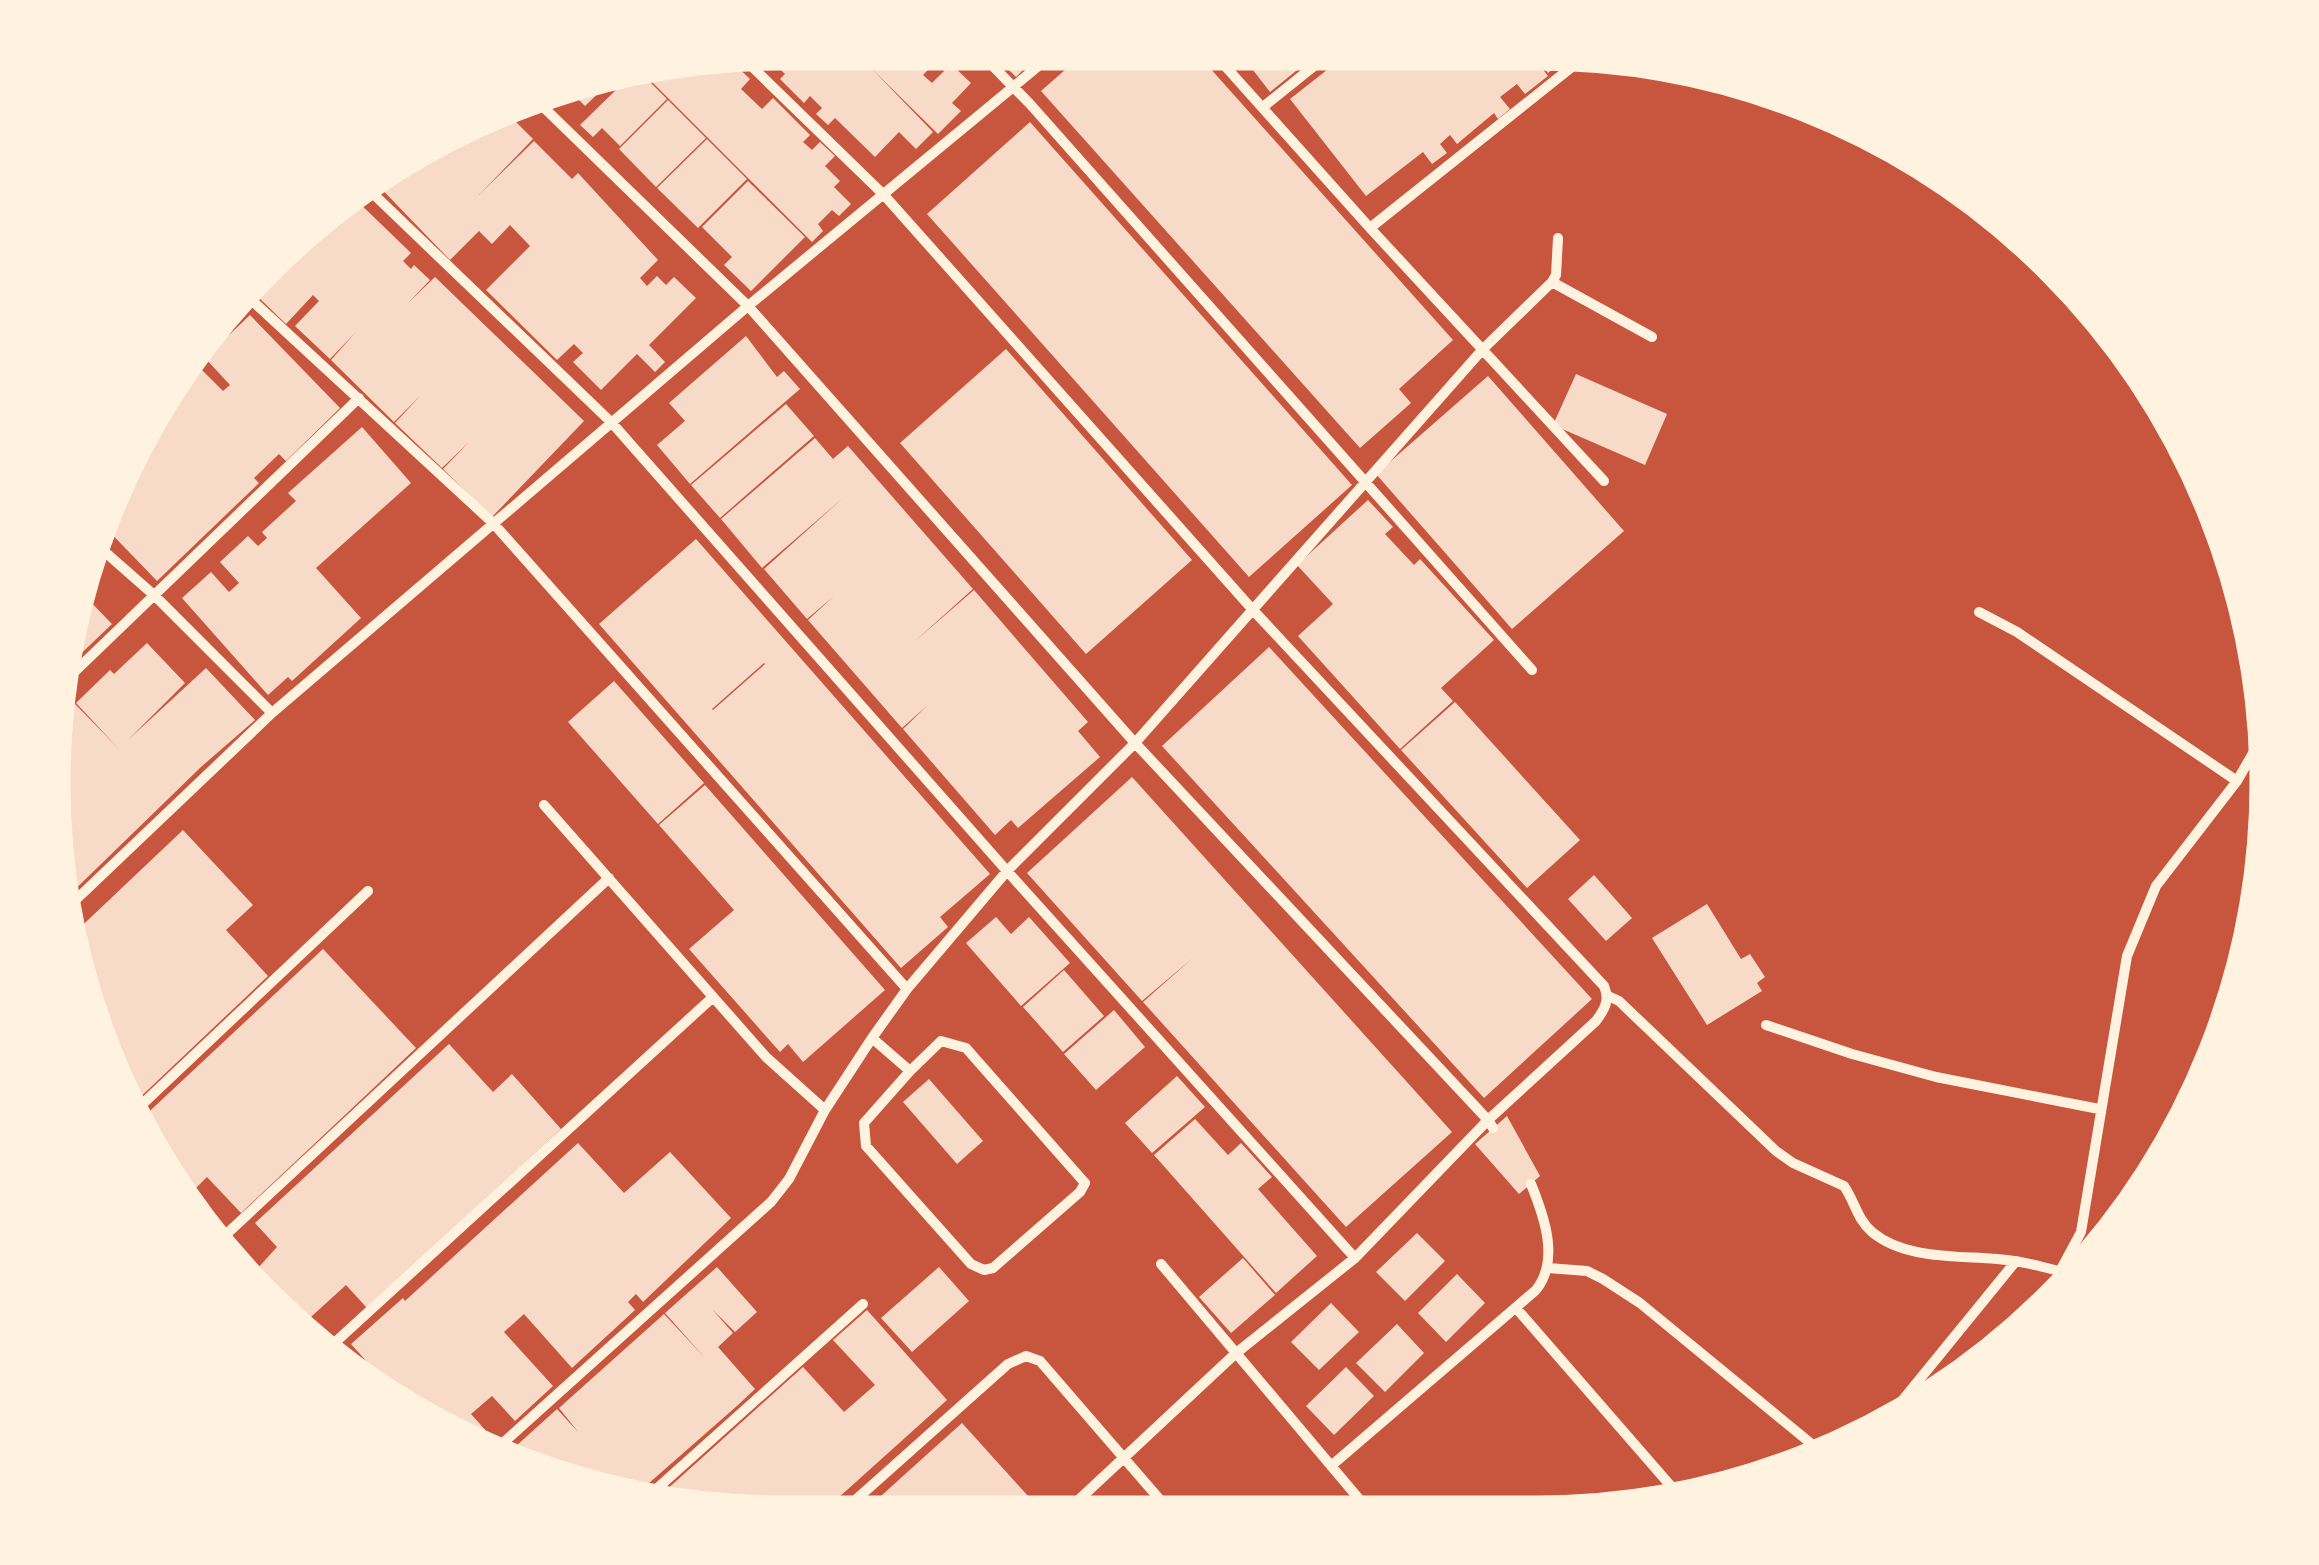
<svg xmlns="http://www.w3.org/2000/svg" width="2319" height="1565" viewBox="0 0 2319 1565" font-family="'PT Sans Narrow',sans-serif">
	<style>
		.building { fill: #f7dbc8; fill-rule: evenodd }
		.lines { fill: none; stroke-linecap: round; stroke-linejoin: round }
		.minor { stroke: #fff3e0; stroke-width: 10 }
		.rim { fill: none; stroke: #fff3e0; stroke-width: 5 }
	</style>
	<rect width="100%" height="100%" fill="#c8553d"/>
	<path class="building" d="M782,50L940,52L942,55L923,75L932,83L951,64L971,83L952,103L961,111L938,134L871,68L933,132L916,149L899,132L875,157L835,118L828,125L816,114L822,108L810,96L804,103L780,79L785,74L775,64L770,69L755,54Z
		M992,53L1014,54H1039L1016,77Z
		M1082,55L1200,57L1453,340L1399,389L1411,403L1360,448L1041,91Z
		M1243,57L1312,58L1270,92Z
		M729,59L750,79L741,89L762,109L773,98L810,135L803,142L812,150L820,142L835,156L825,166L840,181L834,187L851,204L839,216L832,210L818,224L823,231L812,242L643,73Z
		M1341,59L1537,62L1548,76L1525,94L1517,84L1500,97L1510,109L1498,119L1494,113L1457,144L1450,135L1440,144L1447,153L1432,164L1423,152L1366,196L1290,99Z
		M1539,62H1562L1548,73Z
		M641,73L667,99L620,146L602,128L593,137L580,125L617,89L610,82L585,106L569,90L558,100L547,89Z
		M668,100L706,138L656,187L619,149Z
		M504,110L533,139L479,195L534,141L572,179L578,173L658,260L640,278L647,286L657,276L666,285L674,277L696,298L649,345L665,362L655,372L637,354L601,390L573,362L583,353L574,344L557,360L486,290L530,246L510,225L492,244L479,231L450,260L371,178L450,137L438,153L457,133Z
		M1030,122L1352,485L1249,577L927,214Z
		M707,139L747,179L698,228L657,188Z
		M748,181L805,237L751,291L724,265L732,257L702,227Z
		M352,196L411,253L403,261L411,269L414,265L430,280L407,304L435,277L584,421L492,517L443,469L469,442L442,468L395,423L421,395L394,422L331,360L356,332L330,359L295,326L319,301L313,295L286,324L251,290Z
		M250,315L340,408L286,461L279,454L254,478L259,483L157,581L101,523L106,503L173,386L196,364L223,391L230,385L205,358Z
		M746,336L777,377L784,371L800,389L690,484L657,445L685,421L669,403Z
		M1006,349L1192,560L1086,654L900,443Z
		M1576,374L1667,414L1645,465L1553,425Z
		M1488,376L1624,531L1512,629L1376,474Z
		M786,404L814,436L720,518L691,485Z
		M362,427L411,483L316,568L361,618L292,681L288,677L268,695L182,598L211,572L229,592L239,583L220,562L248,536L258,546L267,538L262,532L296,501L288,493Z
		M815,438L833,459L848,446L973,589L914,642L974,590L1088,722L1078,731L1100,757L1018,828L1011,820L995,835L903,729L928,705L902,728L808,620L834,596L807,619L764,569L843,498L762,568L721,519Z
		M1368,500L1393,527L1385,534L1414,565L1420,559L1494,640L1441,688L1453,701L1400,749L1298,636L1333,604L1297,565Z
		M696,539L990,874L940,917L948,927L901,968L599,624ZM764,663L765,664L713,710L712,709Z
		M84,595L112,624L67,667L74,639Z
		M147,643L185,683L129,739L206,668L255,720L201,767L63,901L57,809L67,799L56,807L52,734L54,724L75,704L119,749L76,703L110,670L114,674Z
		M1269,647L1592,999L1484,1098L1162,746Z
		M614,681L704,783L658,824L568,722Z
		M1455,702L1580,840L1527,888L1401,750Z
		M1132,777L1452,1132L1346,1227L1143,1002L1194,957L1142,1001L1027,873Z
		M705,785L885,990L803,1062L788,1044L780,1052L689,949L734,910L659,825Z
		M183,830L253,905L226,930L268,976L133,1104L101,1023L115,1035L99,1018L69,938Z
		M1594,875L1632,918L1606,941L1568,899Z
		M1707,904L1741,959L1750,954L1765,977L1757,983L1762,991L1707,1025L1652,938Z
		M996,917L1011,934L1029,917L1070,963L1021,1006L966,943Z
		M323,949L416,1048L241,1213L207,1177L186,1198L148,1148L138,1122Z
		M1064,970L1104,1016L1063,1052L1023,1007Z
		M1114,1010L1145,1047L1096,1090L1064,1054Z
		M449,1044L493,1092L512,1074L561,1129L367,1308L346,1285L301,1326L265,1301L248,1279L277,1247L255,1223Z
		M1177,1076L1205,1107L1152,1153L1125,1123Z
		M929,1079L983,1141L957,1164L903,1102Z
		M1507,1116L1540,1176L1519,1194L1475,1144Z
		M1195,1119L1228,1155L1241,1143L1272,1177L1258,1189L1317,1256L1276,1293L1154,1155Z
		M578,1143L624,1193L670,1152L731,1218L643,1302L636,1294L628,1302L635,1310L572,1368L524,1314L504,1332L553,1386L515,1421L492,1396L471,1414L496,1442L489,1450L458,1439L362,1370L369,1364L351,1344L403,1298L405,1301Z
		M1417,1233L1445,1261L1405,1301L1376,1272Z
		M1243,1258L1275,1295L1231,1333L1199,1297Z
		M717,1267L757,1312L735,1332L712,1309L733,1333L718,1347L755,1389L738,1405L632,1498L506,1455L557,1409L579,1433L559,1408L664,1314L705,1358L665,1313Z
		M939,1267L969,1301L912,1352L881,1318Z
		M1457,1274L1485,1303L1446,1342L1418,1313Z
		M1331,1303L1359,1332L1319,1370L1291,1342Z
		M867,1310L947,1400L847,1490L831,1504L654,1501L803,1367L844,1412L875,1385L833,1340Z
		M1397,1324L1424,1353L1385,1392L1356,1363Z
		M1346,1367L1374,1396L1334,1435L1306,1406Z
		M962,1423L1038,1507L871,1505L933,1449Z"/>
	<g class="lines">
		<path class="minor" d="M980,53L1030,104L1532,670
			M742,57L884,195L1252,609L1604,986C1610,1000 1605,1009 1596,1021L1488,1120L1493,1128
			M1217,57L1370,228L1604,481
			M532,96L748,306L1135,743L1488,1120L1355,1258L1235,1354L1070,1508
			M1263,107L1324,58
			M364,185L612,423L1007,871L1355,1258
			M1370,228L1578,62
			M1552,282L1652,337
			M246,295L493,523L907,989
			M96,544L155,596L272,713
			M1979,612L2017,632L2237,781
			M64,682L359,398
			M544,805L766,1057L825,1110
			M63,912L272,713L748,306L1053,54
			M1608,996L1619,1001L1776,1151L1793,1163L1844,1186C1855,1202 1857,1219 1872,1232C1909,1263 1970,1254 2014,1261C2030,1263 2045,1268 2060,1271
			M1766,1025L1852,1054L1936,1077L2099,1109
			M872,1038L910,1071L941,1041L966,1048L1085,1183L1080,1192L993,1268L984,1270L971,1264L866,1146L864,1123L910,1071
			M134,1112L368,891
			M219,1241L609,878
			M1161,1264L1370,1512
			M1548,1268L1587,1271L1603,1279L1640,1303L1825,1455
			M2060,1271L2081,1232L2127,956L2156,886L2237,781L2264,734
			M2060,1271L2065,1288
			M1516,1308L1683,1500
			M330,1347L712,998
			M1884,1423L2016,1261
			M494,1451L771,1202L789,1179L825,1110L872,1038L907,989L1007,871L1135,743L1483,349L1552,282L1556,275L1558,238
			M1331,1466L1536,1290C1560,1260 1544,1216 1531,1184
			M643,1501L863,1304
			M851,1504L1008,1364L1026,1356L1040,1361L1168,1509"/>
	</g>
	<path d="M0 0H2319V1565H0ZM783 68H1537A715 715 0 0 1 2252 783V783A715 715 0 0 1 1537 1498H783A715 715 0 0 1 68 783V783A715 715 0 0 1 783 68Z" fill="#fff3e0" fill-rule="evenodd"/>
	<path class="rim" d="M783 68H1537A715 715 0 0 1 2252 783V783A715 715 0 0 1 1537 1498H783A715 715 0 0 1 68 783V783A715 715 0 0 1 783 68Z"/>
</svg>
